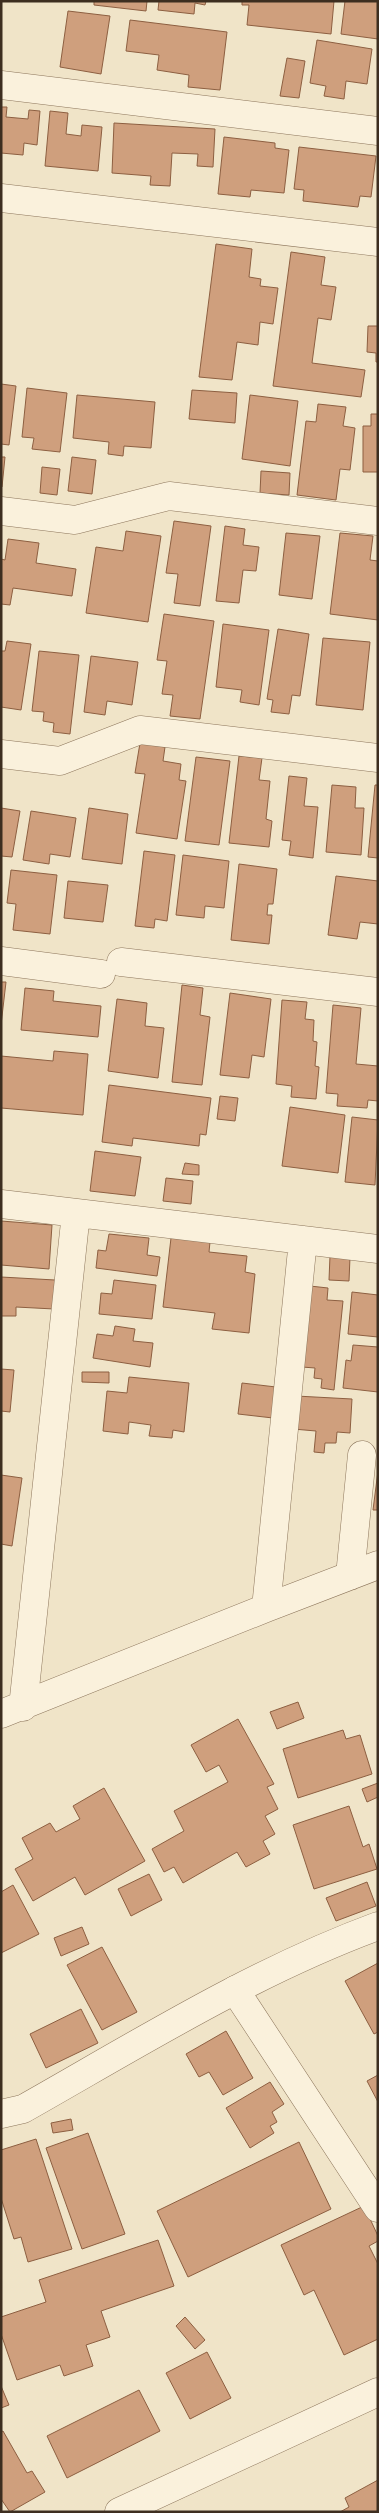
<svg xmlns="http://www.w3.org/2000/svg" width="379" height="2513" viewBox="0 0 379 2513" font-family="Lora,serif">
	<style>
		.building { fill: #cf9f7d; stroke: #8d5f41 }
		.lines { fill: none; stroke-linecap: round; stroke-linejoin: round }
		.minor-casing { stroke: #8d765c; stroke-width: 29 }
		.tertiary-casing { stroke: #8d765c; stroke-width: 29 }
		.minor { stroke: #faf1dc; stroke-width: 28 }
		.tertiary { stroke: #faf1dc; stroke-width: 28 }
	</style>
	<rect width="100%" height="100%" fill="#f0e4c8"/>
	<path class="building" d="M94,1H147L146,11L94,5Z
		M159,1H206L205,5L195,3L194,14L158,10Z
		M242,1H334L331,34L247,25L249,5H242Z
		M345,1H378V39L341,34Z
		M68,11L110,16L101,74L60,67Z
		M130,20L227,32L220,90L188,87L189,75L157,70L159,55L126,51Z
		M317,40L372,49L367,84L346,81L344,99L324,96L326,86L310,83Z
		M287,58L305,61L299,98L280,96Z
		M1,107H7L6,117L28,119L29,110L40,111L37,145L24,143L23,155L1,153Z
		M50,111L68,113L66,134L81,136L82,125L102,127L98,171L45,166Z
		M114,123L215,129L213,167L197,166L198,154L172,153L170,186L150,185L151,176L112,173Z
		M224,137L275,143V148L289,150L284,193L251,190L250,197L218,194Z
		M299,147L376,156L371,197L360,196L358,207L303,201L304,190L294,189Z
		M216,244L252,249L249,277L261,279L260,286L278,288L273,324L260,322L258,345L237,342L232,380L199,377Z
		M291,252L325,257L321,285L336,287L331,320L318,318L312,363L365,370L361,397L273,386Z
		M368,326H378V362H376V353L367,352Z
		M1,384L16,386L9,445L1,444Z
		M27,388L67,393L60,452L32,449L34,438L22,437Z
		M192,390L237,393L235,423L189,419Z
		M77,395L155,402L151,448L124,446L123,456L108,454L109,442L73,438Z
		M250,395L298,401L290,466L242,459Z
		M318,404L346,407L343,426L355,428L350,470L340,469L336,500L297,495L306,421L316,422Z
		M371,414H378V472H363V426H371Z
		M1,457H5L2,487H1Z
		M72,457L96,460L92,494L68,491Z
		M42,467L60,469L57,495L40,493Z
		M261,471L290,473L289,495L260,493Z
		M174,521L211,526L200,606L174,603L178,574L166,573Z
		M225,526L245,529L243,545L259,547L256,571L243,570L239,603L216,601Z
		M126,531L161,536L148,622L86,613L96,547L123,551Z
		M286,533L320,536L312,599L279,595Z
		M340,533L373,536L370,560L378,561V620L330,614Z
		M8,539L39,543L36,563L76,569L72,596L13,588L10,605L1,604V559L5,560Z
		M164,614L214,621L200,719L170,716L173,695L162,694L167,661L157,660Z
		M223,624L269,630L259,705L240,702L242,690L216,687Z
		M278,629L309,634L300,696L292,695L289,714L271,712L273,700L267,699Z
		M323,638L370,642L363,710L316,705Z
		M7,641L31,644L21,710L1,707V651H5Z
		M39,651L79,655L70,734L53,732L54,723L43,721L44,712L32,711Z
		M91,656L138,662L132,705L107,701L105,715L84,712Z
		M140,743L165,747L163,761L181,764L179,780L186,781L177,839L136,833L145,774L135,773Z
		M239,756L262,758L259,780L270,781L266,819L272,821L269,847L229,843Z
		M196,757L230,761L219,845L185,841Z
		M289,776L307,778L304,806L318,807L313,858L289,855L291,841L282,840Z
		M332,785L356,787L355,808H364L361,855L326,852Z
		M375,785H378V858L368,857Z
		M1,808L20,811L12,857L1,856Z
		M89,808L128,814L122,864L82,859Z
		M31,811L76,818L70,857L50,854L49,864L23,860Z
		M144,851L175,855L167,921L155,919L154,928L135,926Z
		M183,855L229,861L224,908L205,906L204,918L176,915Z
		M239,864L277,869L273,904H268L267,915H272L269,944L231,940Z
		M11,870L57,875L50,934L13,930L16,904L7,903Z
		M336,876L378,881V924L360,922L357,939L328,935Z
		M68,881L108,885L103,922L64,918Z
		M1,982H6L1,1025Z
		M182,985L203,988L200,1015L210,1017L202,1085L172,1082Z
		M25,988L54,991L53,1001L101,1006L98,1037L21,1030Z
		M230,993L271,999L264,1057L252,1055L249,1078L220,1075Z
		M117,999L147,1003L145,1026L164,1028L158,1078L108,1071Z
		M282,1000L307,1002L305,1019L314,1020L313,1041L317,1042L315,1066L319,1067L316,1099L291,1097L292,1086L276,1084Z
		M333,1005L361,1008L356,1064L378,1066V1101L368,1100L367,1108L337,1106L338,1094L326,1093Z
		M54,1051L88,1054L83,1115L1,1108V1056L53,1061Z
		M109,1085L211,1098L206,1135L200,1134L199,1146L133,1138L132,1146L102,1142Z
		M220,1096L238,1098L235,1121L217,1119Z
		M290,1107L345,1115L338,1173L282,1166Z
		M352,1117L378,1120L375,1185L345,1182Z
		M95,1151L141,1157L135,1196L90,1191Z
		M185,1163L199,1165V1175L182,1174Z
		M166,1178L193,1181L191,1204L163,1201Z
		M1,1221L52,1225L49,1269L1,1265Z
		M109,1234L149,1238L147,1255L160,1257L157,1276L96,1268L98,1250L106,1251Z
		M171,1238L210,1242L209,1252L247,1256L245,1272L255,1274L249,1333L212,1329L215,1313L163,1307Z
		M330,1256L350,1257L349,1281L329,1280Z
		M1,1277L55,1280L54,1309L16,1307V1316H1Z
		M114,1280L156,1285L152,1319L99,1314L101,1293L112,1294Z
		M310,1286L328,1288L327,1300L343,1301L334,1390L321,1388L322,1379L314,1378L315,1368L302,1367Z
		M352,1292L378,1295V1337L348,1334Z
		M115,1326L135,1329L133,1341L153,1343L150,1367L93,1358L97,1334L113,1336Z
		M353,1345L378,1347V1392L343,1388L346,1360L351,1361Z
		M1,1369L14,1370L10,1412L1,1411Z
		M82,1372H109V1383L82,1382Z
		M129,1377L189,1383L184,1432L173,1430L172,1438L149,1436L151,1425L129,1422L128,1434L103,1431L107,1391L127,1393Z
		M242,1383L276,1387L273,1418L238,1414Z
		M296,1396L352,1399L350,1433L337,1432L336,1443H325L324,1453L314,1452L316,1431L293,1429Z
		M378,1471V1510H373Z
		M1,1475L22,1478L12,1546L1,1544Z
		M298,1702L304,1718L277,1729L270,1712Z
		M238,1719L274,1784L267,1787L278,1809L265,1816L275,1834L263,1841L270,1854L246,1867L237,1852L183,1883L174,1867L164,1872L152,1849L184,1831L174,1811L228,1782L219,1765L206,1772L191,1745Z
		M343,1730L346,1739L360,1735L372,1774L298,1798L283,1749Z
		M378,1783V1797L367,1802L362,1789Z
		M104,1788L145,1861L85,1895L75,1877L33,1901L15,1869L33,1859L22,1838L50,1823L56,1832L80,1819L73,1806Z
		M349,1806L363,1847L369,1844L377,1869L314,1889L293,1825Z
		M149,1874L162,1900L131,1916L118,1889Z
		M367,1882L376,1906L336,1921L326,1898Z
		M13,1885L39,1934L1,1953V1892Z
		M82,1927L89,1944L61,1956L54,1938Z
		M102,1947L137,2012L102,2030L67,1965Z
		M378,1963V2032L374,2034L345,1981Z
		M81,2009L98,2043L46,2068L30,2034Z
		M226,2031L253,2078L223,2095L209,2072L199,2077L186,2054Z
		M378,2075V2102L367,2081Z
		M270,2082L284,2104L272,2112L277,2122L270,2126L274,2133L250,2148L226,2108Z
		M71,2119L73,2130L53,2133L51,2123Z
		M88,2133L125,2234L82,2249L46,2148Z
		M36,2139L72,2249L28,2262L21,2237L14,2239L1,2198V2150Z
		M299,2142L331,2209L188,2277L157,2211Z
		M364,2206L378,2236V2241L369,2246L378,2264V2339L344,2355L314,2290L304,2295L281,2245Z
		M158,2240L174,2286L101,2311L110,2337L86,2345L93,2366L64,2376L60,2365L17,2380L1,2334V2317L46,2302L39,2280Z
		M185,2317L205,2340L195,2349L176,2326Z
		M207,2352L231,2398L190,2419L166,2373Z
		M1,2386L9,2405L1,2408Z
		M139,2390L160,2431L67,2478L47,2436Z
		M3,2431L27,2473L32,2471L45,2492L10,2512L1,2499V2432Z
		M378,2480V2512H340L349,2507L345,2498Z"/>
	<g class="lines">
		<defs>
			<path id="minor" d="M1,85L378,131
				M1,198L378,242
				M1,511L75,520L169,496L378,521
				M1,754L60,761L140,730L378,758
				M1,961L101,974
				M121,962L378,992
				M1,1204L378,1249
				M350,1576L362,1455
				M266,1608L303,1240
				M23,1707L76,1213
				M1,1714L266,1608L378,1565
				M235,1990L378,2208"/>
			<path id="tertiary" d="M1,2114L23,2109C138,2044 253,1972 378,1926
				M119,2512L378,2392"/>
		</defs>
		<use href="#minor" class="minor-casing"/>
		<use href="#tertiary" class="tertiary-casing"/>
		<use href="#minor" class="minor"/>
		<use href="#tertiary" class="tertiary"/>
	</g>
	<rect width="379" height="2513" fill="none" stroke="#3d2e20" stroke-width="5"/>
</svg>
